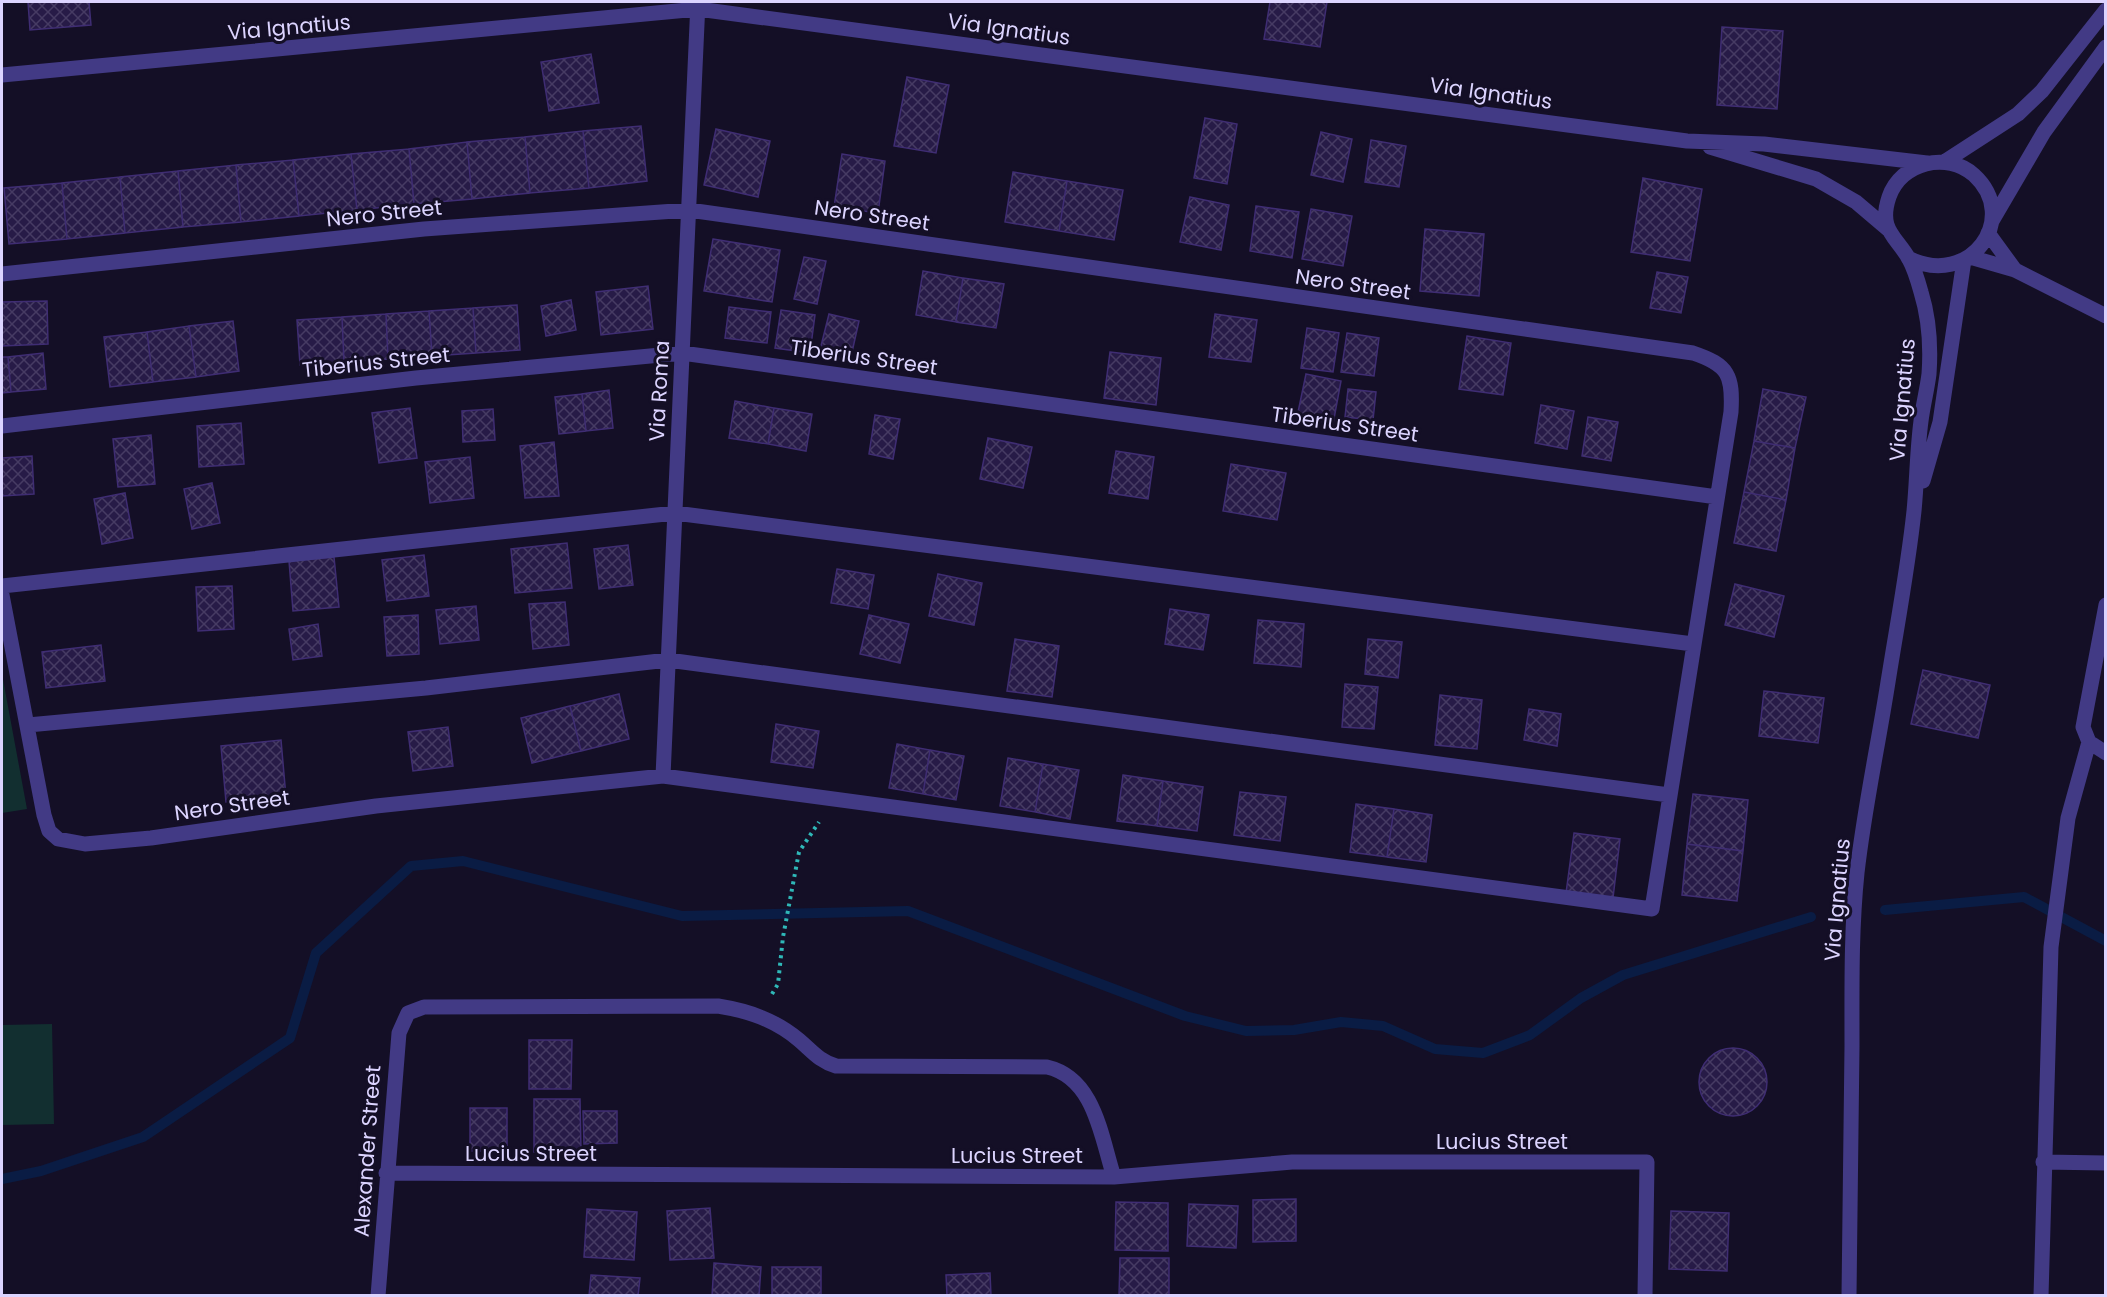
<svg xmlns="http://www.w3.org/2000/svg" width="2107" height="1297" viewBox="0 0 2107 1297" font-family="Poppins,sans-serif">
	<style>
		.pitch { fill: #122f30 }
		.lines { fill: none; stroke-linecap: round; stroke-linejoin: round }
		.stream { stroke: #0a1c44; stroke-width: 10 }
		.building { fill: url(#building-cross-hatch); stroke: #3f2d73; stroke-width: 1.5 }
		.path { stroke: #2fb8b8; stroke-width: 4; stroke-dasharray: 3 4.5; stroke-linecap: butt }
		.minor { stroke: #423a85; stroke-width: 15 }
		.labels { text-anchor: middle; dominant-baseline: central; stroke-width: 6; stroke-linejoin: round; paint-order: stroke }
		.street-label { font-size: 21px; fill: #dcd4ff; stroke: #140f26 }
	</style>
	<defs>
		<pattern id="building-cross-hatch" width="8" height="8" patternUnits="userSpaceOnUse" patternTransform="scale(1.5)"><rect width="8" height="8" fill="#271b47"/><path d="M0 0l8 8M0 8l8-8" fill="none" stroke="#463b63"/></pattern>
	</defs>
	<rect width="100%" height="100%" fill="#140f26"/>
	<path class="pitch" d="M2,674L27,809L2,813Z
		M52,1024L54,1124L2,1125V1025Z"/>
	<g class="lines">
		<path class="stream" d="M1885,910L2024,897L2106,941
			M2,1179L41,1171L143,1137L290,1038L316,953L411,866L463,861L682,916L908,911L1185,1016L1246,1031L1294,1030L1341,1022L1383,1026L1435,1049L1483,1053L1530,1035L1581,998L1623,975L1811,917"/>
	</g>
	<path class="building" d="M28,2H89L91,25L30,30Z
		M1270,2H1327L1320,47L1264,39Z
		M1722,27L1783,31L1777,109L1717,105Z
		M591,54L599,103L549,111L541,62Z
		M907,77L949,85L936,153L894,146Z
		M1205,118L1237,124L1227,184L1194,178Z
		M641,126L647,181L589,188L583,131Z
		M716,129L770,141L758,197L704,185Z
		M583,131L589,188L530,193L525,137Z
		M1321,132L1352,139L1343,182L1311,175Z
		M525,137L530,193L472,199L467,142Z
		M1371,140L1406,146L1399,187L1365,182Z
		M467,142L472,199L414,204L409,149Z
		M409,149L414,204L357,210L351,154Z
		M351,154L357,210L299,216L293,160Z
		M842,154L885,161L878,213L834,207Z
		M293,160L299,216L241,222L236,165Z
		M236,165L241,222L183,227L178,171Z
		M178,171L183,227L125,233L120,177Z
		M1013,172L1067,181L1059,231L1005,222Z
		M120,177L125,233L67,239L62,183Z
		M1643,178L1702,189L1690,261L1631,252Z
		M1067,181L1123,190L1114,240L1059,231Z
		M62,183L67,239L9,244L4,188Z
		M1190,197L1229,205L1221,250L1180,242Z
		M1256,206L1299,212L1292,258L1250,251Z
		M1311,209L1352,216L1343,266L1302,259Z
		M1425,229L1484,234L1479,296L1420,291Z
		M713,239L780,250L772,302L704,291Z
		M804,257L826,261L817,304L794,299Z
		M923,271L963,278L956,322L916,315Z
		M1657,272L1688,277L1681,313L1650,308Z
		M963,278L1004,284L996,328L956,322Z
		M648,286L653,329L601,335L596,292Z
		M571,300L576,330L546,336L541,306Z
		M47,301L48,344L2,346V302Z
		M517,305L520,350L476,353L473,308Z
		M729,307L771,312L767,343L725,338Z
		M473,308L476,353L432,356L429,311Z
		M781,310L815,315L810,353L775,348Z
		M429,311L432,356L388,359L386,314Z
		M386,314L388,359L344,362L342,317Z
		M829,314L859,321L850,361L819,354Z
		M1215,314L1257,320L1251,362L1209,357Z
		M342,317L344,362L300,365L297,320Z
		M233,321L239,371L196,377L189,326Z
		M189,326L196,377L153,382L147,332Z
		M1307,328L1339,333L1333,372L1301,368Z
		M147,332L153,382L110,387L104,337Z
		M1347,333L1379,338L1374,376L1341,372Z
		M1467,336L1511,343L1503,395L1459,389Z
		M1110,352L1161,358L1156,405L1104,398Z
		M43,353L46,389L11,392L8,357Z
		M2,357H8L11,392L2,393Z
		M1306,374L1341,381L1333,424L1297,417Z
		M1348,389L1376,392L1373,420L1345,417Z
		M1763,389L1806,397L1795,448L1754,441Z
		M609,390L613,428L586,431L582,394Z
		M582,394L586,431L559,434L555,397Z
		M735,401L774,408L768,444L729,438Z
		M1541,405L1574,411L1567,449L1535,443Z
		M410,408L417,458L379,463L372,413Z
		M774,408L812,414L806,451L768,444Z
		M493,409L495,440L463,442L462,411Z
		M875,415L900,419L893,459L869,454Z
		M1588,417L1618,422L1611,461L1582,456Z
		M241,423L244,464L199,467L197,426Z
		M151,435L155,484L118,487L113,439Z
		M988,438L1032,447L1023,488L980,479Z
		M1754,441L1795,448L1786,500L1744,492Z
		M554,442L559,496L525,498L520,446Z
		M1116,451L1154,457L1148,499L1109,493Z
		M32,456L34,494L2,496V458Z
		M470,457L474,498L430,503L425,462Z
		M1231,464L1286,473L1277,520L1223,511Z
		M212,483L220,523L192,529L184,489Z
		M1744,492L1786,500L1776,551L1734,543Z
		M125,493L133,538L102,544L94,499Z
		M567,543L572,588L515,593L511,549Z
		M628,545L633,585L599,589L594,549Z
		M424,555L429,596L387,601L382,560Z
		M334,557L339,607L293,611L289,561Z
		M837,569L874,575L868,609L831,603Z
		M938,574L982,583L974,625L929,616Z
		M1735,584L1784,596L1774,637L1725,625Z
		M232,586L234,629L198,631L196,587Z
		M565,602L569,645L533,649L529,604Z
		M476,606L479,640L440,644L436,610Z
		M1170,609L1209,615L1203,650L1165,644Z
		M418,615L419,654L387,656L384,617Z
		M869,615L909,624L900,663L860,654Z
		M1258,620L1304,624L1301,667L1254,663Z
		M318,624L322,656L293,660L289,629Z
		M1015,639L1059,646L1052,697L1007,691Z
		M1368,639L1402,642L1398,678L1365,674Z
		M101,645L105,681L46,688L42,652Z
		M1923,670L1990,685L1978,738L1911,724Z
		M1345,684L1378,687L1374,729L1342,727Z
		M1764,691L1824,698L1818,743L1759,736Z
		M619,694L629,739L581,751L570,706Z
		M1440,695L1482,700L1477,749L1435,745Z
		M570,706L581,751L532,763L521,718Z
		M1529,709L1561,714L1557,746L1524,740Z
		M776,724L819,731L813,768L771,762Z
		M448,727L453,766L413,771L408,732Z
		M281,740L286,797L226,802L221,746Z
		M897,744L930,750L923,794L889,788Z
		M930,750L964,756L956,800L923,794Z
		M1008,758L1043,764L1035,812L1000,806Z
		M1043,764L1079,770L1070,819L1035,812Z
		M1123,775L1163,781L1157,826L1117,821Z
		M1163,781L1203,787L1197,831L1157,826Z
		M1240,792L1286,797L1280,841L1234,835Z
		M1693,794L1748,800L1743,851L1687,844Z
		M1356,804L1394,809L1387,857L1350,852Z
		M1394,809L1432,815L1426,862L1387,857Z
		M1574,833L1620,839L1613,898L1566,893Z
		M1687,844L1743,851L1737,901L1682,895Z
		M529,1040H572L571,1089H529Z
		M1699 1082a34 34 0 1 1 68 0a34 34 0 1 1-68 0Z
		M534,1099H580L581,1151L534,1152Z
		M470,1108H507V1151H470Z
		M583,1111H617V1143L584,1144Z
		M1296,1199V1241L1253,1242V1200Z
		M1116,1202L1168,1203V1251L1115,1250Z
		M1189,1204L1238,1206L1236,1248L1187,1246Z
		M710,1208L714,1258L670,1260L667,1211Z
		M587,1209L637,1212L634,1260L584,1257Z
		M1671,1211L1729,1213L1727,1271L1669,1269Z
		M1120,1258H1169V1296H1119Z
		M714,1263L761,1267L759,1296H712Z
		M772,1267H821V1296H772Z
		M990,1273L991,1296H947L946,1275Z
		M591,1275L640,1278L638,1296H589Z"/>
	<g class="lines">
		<path class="path" d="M772,994L778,984L783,937L799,852L819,822"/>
		<path class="minor" d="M2,75L698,9L1687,141L1764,144L1927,163
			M1710,147L1816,179L1856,202L1889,230
			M1944,162L2018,114L2042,91L2106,10
			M1992,221L2044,132L2106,47
			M1988,233L2015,270
			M1970,257L2015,270L2106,316
			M2,274L424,229L689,210L1693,353C1729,365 1733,376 1731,412L1652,909L663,776L376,806L151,838L85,844L58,839L49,831L44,815L2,595
			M2,426L416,378L682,353L1717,497
			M1923,481L1940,422L1964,260
			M2,586L675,513L1693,644
			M2106,605L2083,727L2089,742L2106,753
			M28,725L426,688L668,660L1669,795
			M663,776L698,2
			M2043,1162L2106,1163
			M386,1173L1114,1177L1292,1162H1647L1645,1296
			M378,1296L399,1033L408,1013L424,1007L718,1006C749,1011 775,1020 799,1040C812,1051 819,1061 836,1066L1047,1067C1095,1078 1101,1137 1114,1177
			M1849,1296C1850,1212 1851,1129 1852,1046C1852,989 1851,931 1857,873C1864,810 1878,746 1888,682C1897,625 1908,568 1914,511C1917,481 1917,451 1921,421C1923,405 1927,390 1929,374C1931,346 1929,318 1921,292C1918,281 1914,268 1909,259C1896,236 1878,230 1889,197C1901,162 1947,151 1974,175C2021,218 1970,289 1908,258
			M2041,1296L2051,947L2068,818L2089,742"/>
	</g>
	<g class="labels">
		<g class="street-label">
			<text transform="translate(289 27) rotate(-5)">Via Ignatius</text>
			<text transform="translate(1009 29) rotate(8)">Via Ignatius</text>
			<text transform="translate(1491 93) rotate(8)">Via Ignatius</text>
			<text transform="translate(384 213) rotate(-6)">Nero Street</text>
			<text transform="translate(872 215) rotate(8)">Nero Street</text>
			<text transform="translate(1353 284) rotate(8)">Nero Street</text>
			<text transform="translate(864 357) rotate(8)">Tiberius Street</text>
			<text transform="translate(376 362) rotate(-6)">Tiberius Street</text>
			<text transform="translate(659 391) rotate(-87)">Via Roma</text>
			<text transform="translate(1902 400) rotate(-85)">Via Ignatius</text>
			<text transform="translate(1345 424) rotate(8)">Tiberius Street</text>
			<text transform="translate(232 805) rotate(-8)">Nero Street</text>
			<text transform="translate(1837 900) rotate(-85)">Via Ignatius</text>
			<text x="1502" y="1141">Lucius Street</text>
			<text transform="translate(367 1151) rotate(-86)">Alexander Street</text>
			<text x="531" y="1153">Lucius Street</text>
			<text x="1017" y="1155">Lucius Street</text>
		</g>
	</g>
	<rect width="2107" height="1297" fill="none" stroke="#dcd4ff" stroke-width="6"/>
</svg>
